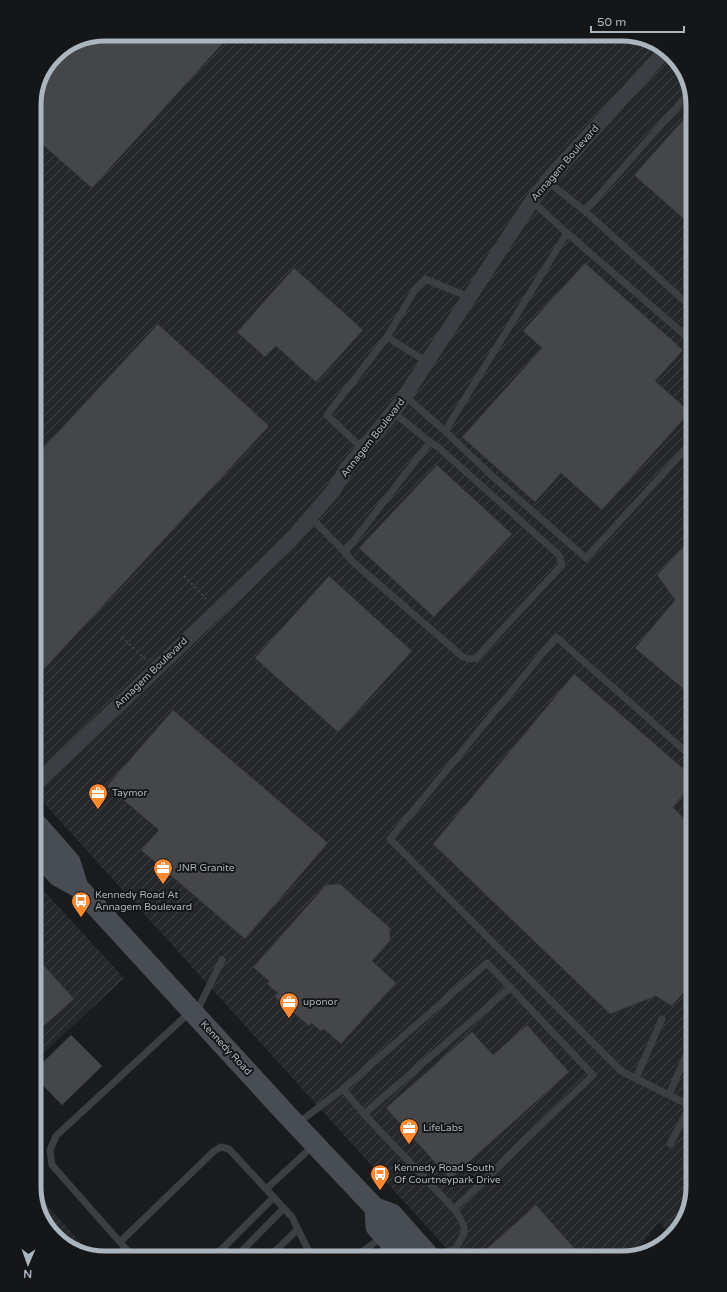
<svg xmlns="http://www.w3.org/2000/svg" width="727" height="1292" viewBox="0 0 727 1292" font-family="'Varela Round',sans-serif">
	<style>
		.industrial { fill: url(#industrial-furrows) }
		.building { fill: #44464a; stroke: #343539 }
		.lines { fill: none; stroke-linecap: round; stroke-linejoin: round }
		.path { stroke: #404549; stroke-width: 2; stroke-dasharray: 2 3; stroke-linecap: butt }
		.lane { stroke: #3b3e42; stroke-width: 7 }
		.street { stroke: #3b3e42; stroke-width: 15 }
		.secondary { stroke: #484d53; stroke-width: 21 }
		.labels { text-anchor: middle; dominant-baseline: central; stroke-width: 4; stroke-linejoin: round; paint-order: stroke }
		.street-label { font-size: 10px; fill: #abb5bd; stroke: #151618 }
		.poi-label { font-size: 10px; fill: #abb5bd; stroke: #151618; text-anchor: start }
		.rim { fill: none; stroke: #abb5bd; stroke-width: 5 }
	</style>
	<defs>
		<pattern id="industrial-furrows" width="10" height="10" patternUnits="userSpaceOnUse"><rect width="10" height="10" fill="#26272a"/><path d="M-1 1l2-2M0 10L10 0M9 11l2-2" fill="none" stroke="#434447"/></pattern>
	</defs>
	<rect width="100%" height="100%" fill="#1a1b1d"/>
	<path class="industrial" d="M106,34H626L661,46L687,78L693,106V1187L681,1226L670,1235L659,1222L632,1256L621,1258H455L34,792V101L55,55L78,39Z
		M34,880L124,978L34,1062Z
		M35,1192L92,1255L66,1246L40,1214Z"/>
	<path class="building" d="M106,34H231L92,188L34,137V101L55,55L78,39Z
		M693,109V227L634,175Z
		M585,263L683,350L655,381L690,412L602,510L561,473L535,502L462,437L542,348L523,331Z
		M294,268L363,330L316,382L276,346L265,357L237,332Z
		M158,324L269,426L34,680V458Z
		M437,465L512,534L434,617L359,548Z
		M693,537V697L635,648L675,600L657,575Z
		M329,576L412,651L338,732L255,658Z
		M574,674L693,777V783L673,807L693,828V982L672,1006L656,996L610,1014L433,844Z
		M173,710L328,843L245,939L141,850L159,830L107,786Z
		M340,884L390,928V941L372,961L396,983L341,1044L324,1029L321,1031L311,1023L309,1026L275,997L278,993L267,984L269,981L253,967L326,885Z
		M34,954L74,999L34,1035Z
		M527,1025L569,1072L450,1179L386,1108L472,1032L493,1055Z
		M71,1035L102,1066L62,1105L34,1076V1071Z
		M536,1205L583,1258H490L484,1251Z
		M219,1247L228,1258H208Z"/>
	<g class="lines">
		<path class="path" d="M184,576L208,601
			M122,637L147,661"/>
		<path class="lane" d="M547,181L585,211L693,309
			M532,201L567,233L693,342
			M585,211L690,92
			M387,337L427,362
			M405,396L445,431L567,233
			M445,431L490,474L586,558L693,441
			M363,449L327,415L387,337L416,288L425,279L469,297
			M310,517L345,552L353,562L463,657L470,659L476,658L562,565L559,555L438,447L430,442L393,412
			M345,552L430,442
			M196,1013L222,960
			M636,1078L662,1019
			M669,1095L693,1039
			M693,1107L621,1071L390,839L556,637L693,758
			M364,1114L511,987
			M298,1123L343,1089L487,963L593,1075L454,1209L364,1114L343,1089
			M670,1144L693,1101
			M266,1189L313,1146
			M120,1242L214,1151L221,1147L229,1149L292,1217L312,1258
			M221,1250L274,1197
			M134,1258L52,1165L50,1150L56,1136L190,1012
			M235,1258L284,1208
			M268,1258L298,1229
			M354,1258L382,1237
			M432,1258L454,1249
			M451,1258C460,1233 474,1237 454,1209"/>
		<path class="street" d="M34,786L289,542L333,491L348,467L393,412L405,396L532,201L547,181L665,51"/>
		<path class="secondary" d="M34,821L70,862L78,887
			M34,849L58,876L78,887L289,1117L375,1208L392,1214L431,1258
			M375,1208L376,1227L404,1258"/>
	</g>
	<defs>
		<symbol id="office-pin" viewBox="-11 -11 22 30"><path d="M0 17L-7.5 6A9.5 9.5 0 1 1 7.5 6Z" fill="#ff8930" stroke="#151618"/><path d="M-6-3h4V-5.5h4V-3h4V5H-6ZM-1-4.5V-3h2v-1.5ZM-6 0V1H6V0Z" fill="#fff"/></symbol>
		<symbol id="bus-pin" viewBox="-11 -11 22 30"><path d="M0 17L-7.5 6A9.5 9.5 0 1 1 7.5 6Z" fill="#ff8930" stroke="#151618"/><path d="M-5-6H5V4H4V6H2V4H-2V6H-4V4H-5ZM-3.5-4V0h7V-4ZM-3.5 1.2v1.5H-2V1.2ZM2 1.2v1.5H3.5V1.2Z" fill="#fff"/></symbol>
	</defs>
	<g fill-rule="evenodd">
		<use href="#office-pin" x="87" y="782" width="22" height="30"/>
		<use href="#office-pin" x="152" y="857" width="22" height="30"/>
		<use href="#bus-pin" x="70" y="890" width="22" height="30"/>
		<use href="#office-pin" x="278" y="991" width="22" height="30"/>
		<use href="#office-pin" x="398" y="1117" width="22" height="30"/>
		<use href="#bus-pin" x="369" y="1163" width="22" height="30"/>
	</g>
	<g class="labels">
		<g class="street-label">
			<text transform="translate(565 163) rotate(-49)">Annagem Boulevard</text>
			<text transform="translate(373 438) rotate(-52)">Annagem Boulevard</text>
			<text transform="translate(151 673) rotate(-44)">Annagem Boulevard</text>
			<text transform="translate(226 1048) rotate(47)">Kennedy Road</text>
		</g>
		<g class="poi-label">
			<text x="112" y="793">Taymor</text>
			<text x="177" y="868">JNR Granite</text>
			<text x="95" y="895">Kennedy Road At<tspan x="95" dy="12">Annagem Boulevard</tspan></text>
			<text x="303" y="1002">uponor</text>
			<text x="423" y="1128">LifeLabs</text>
			<text x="394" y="1168">Kennedy Road South<tspan x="394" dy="12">Of Courtneypark Drive</tspan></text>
		</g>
	</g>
	<path d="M0 0H727V1292H0ZM105 41H622A64 64 0 0 1 686 105V1187A64 64 0 0 1 622 1251H105A64 64 0 0 1 41 1187V105A64 64 0 0 1 105 41Z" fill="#151618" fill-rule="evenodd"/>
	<path class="rim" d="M105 41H622A64 64 0 0 1 686 105V1187A64 64 0 0 1 622 1251H105A64 64 0 0 1 41 1187V105A64 64 0 0 1 105 41Z"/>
	<g transform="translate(28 1264) rotate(182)" stroke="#151618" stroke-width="3" paint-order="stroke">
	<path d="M0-3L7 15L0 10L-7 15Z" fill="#abb5bd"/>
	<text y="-6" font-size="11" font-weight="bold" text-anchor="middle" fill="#abb5bd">N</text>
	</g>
	<path d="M591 26v6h93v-6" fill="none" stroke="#abb5bd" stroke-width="2"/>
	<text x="597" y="26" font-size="12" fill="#abb5bd" stroke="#151618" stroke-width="3" paint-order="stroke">50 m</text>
</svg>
